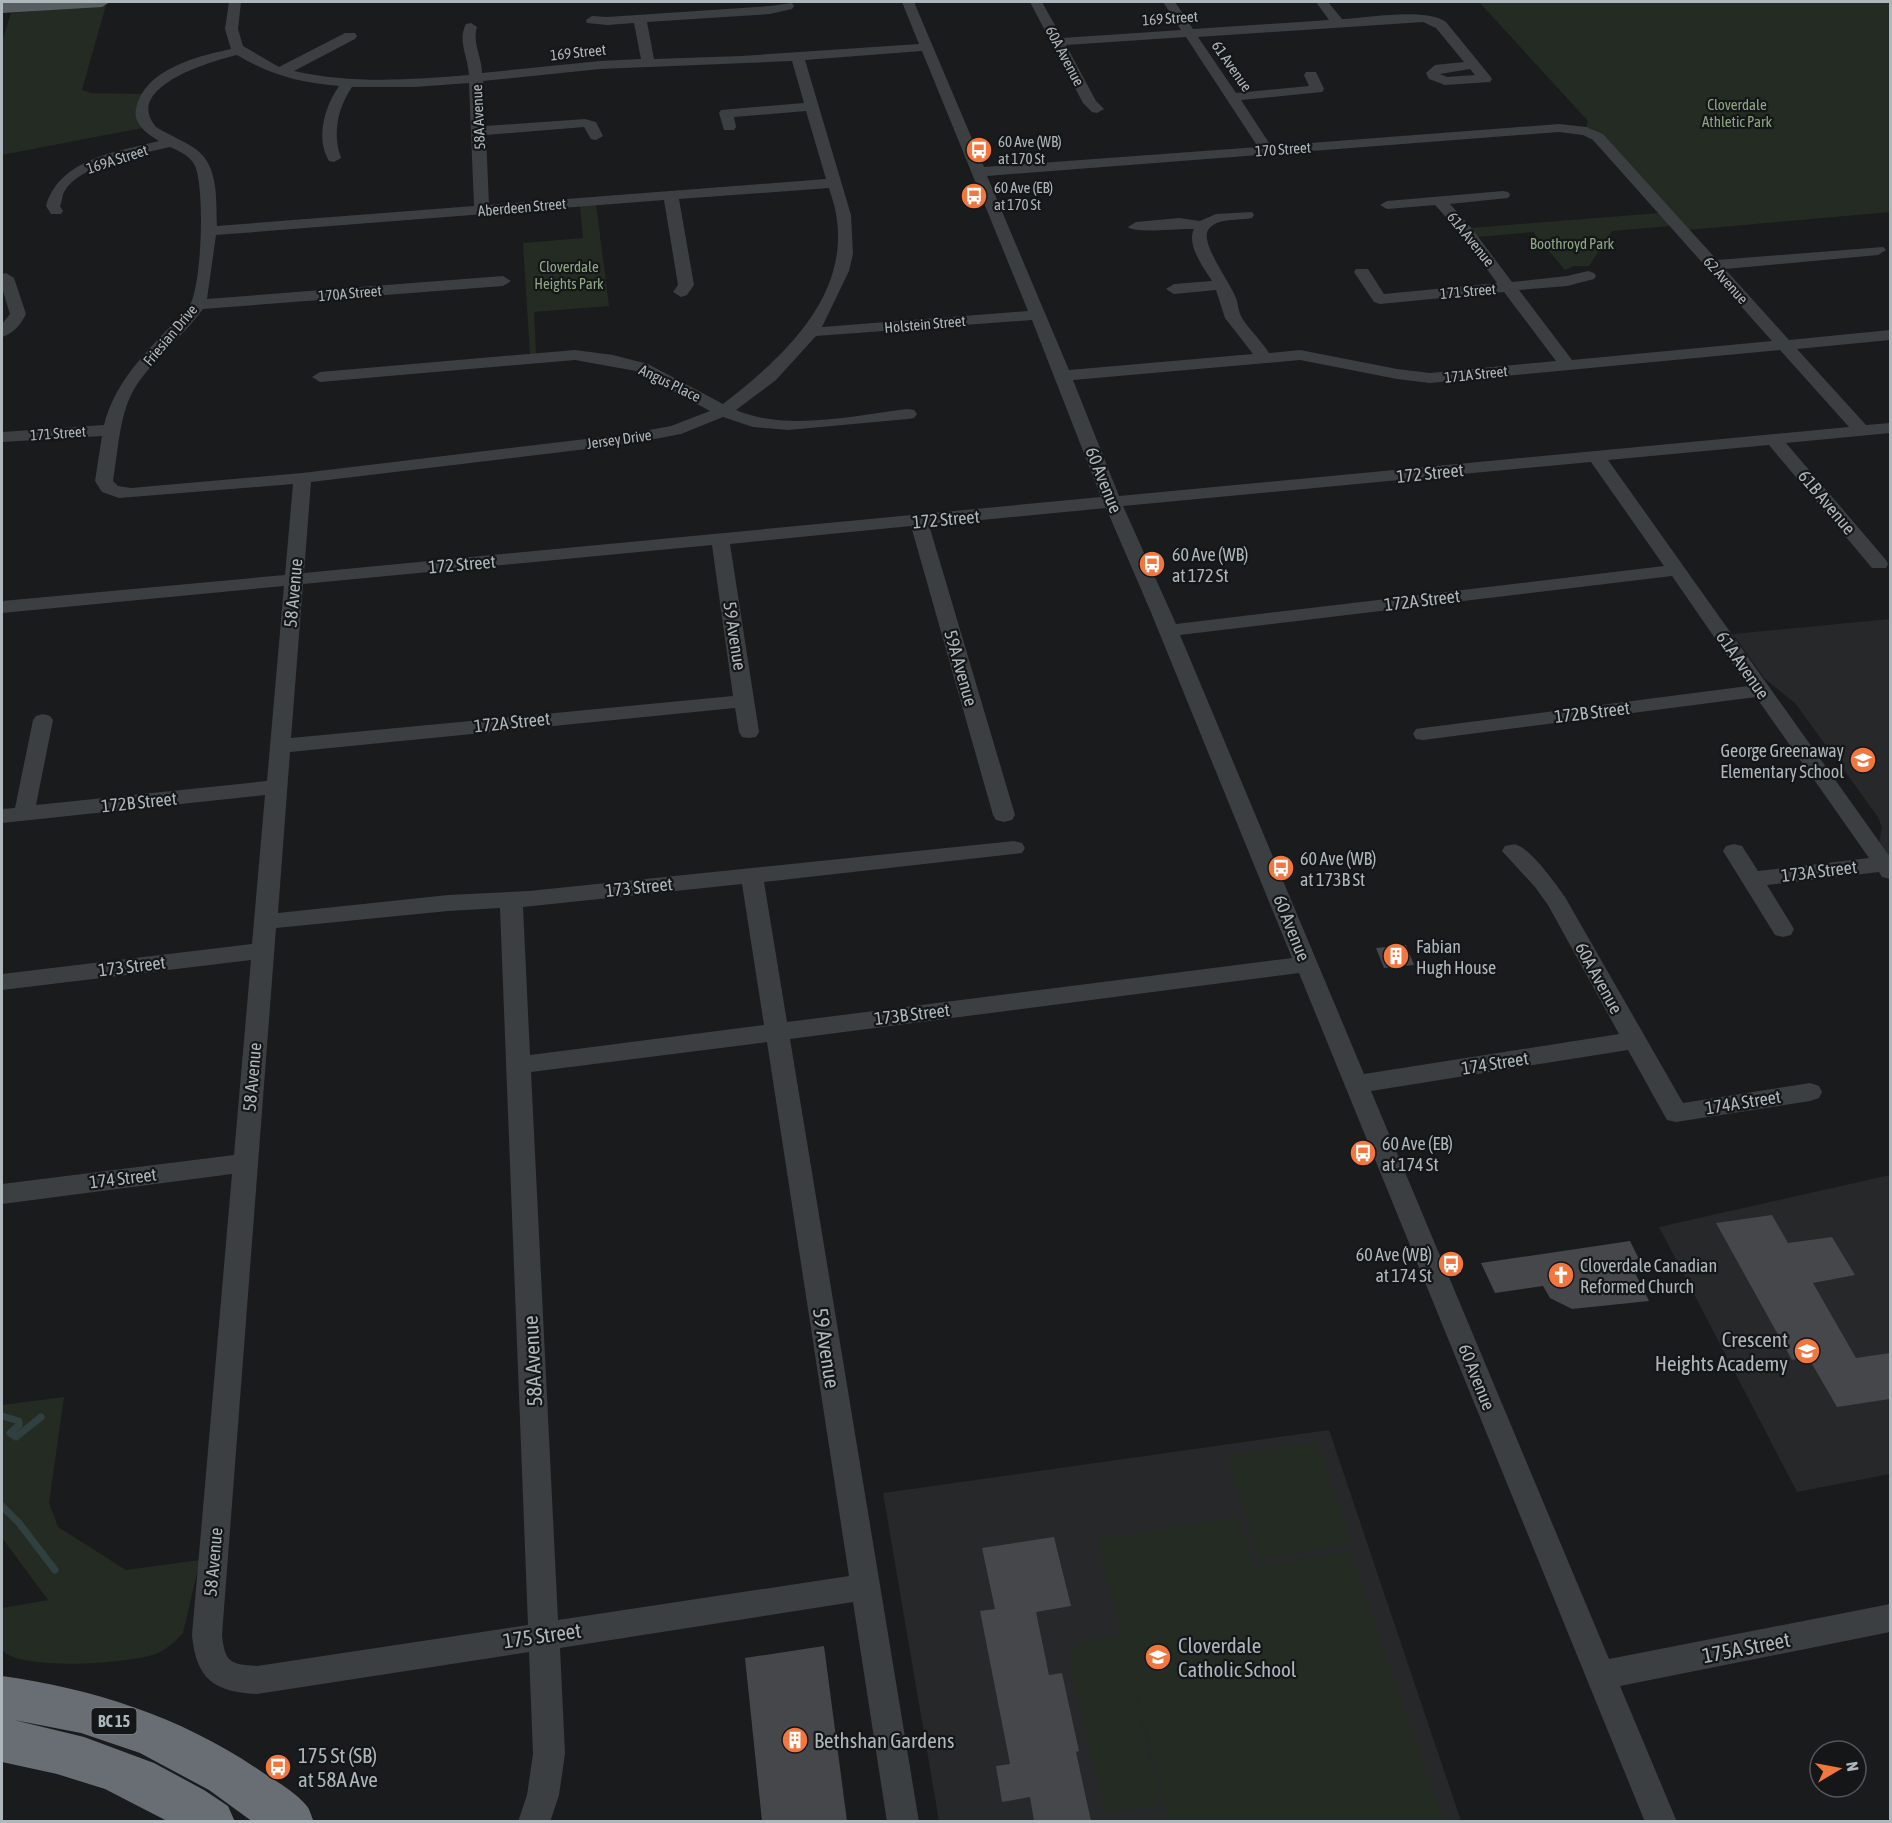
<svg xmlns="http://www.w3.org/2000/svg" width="1892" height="1823" viewBox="0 0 1892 1823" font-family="'Asap Condensed',sans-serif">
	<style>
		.built { fill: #26282a }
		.green { fill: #242b22 }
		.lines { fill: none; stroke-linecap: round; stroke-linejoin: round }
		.stream { stroke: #304041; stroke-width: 7 }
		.building { fill: #45474a }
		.minor { fill: #3b3f42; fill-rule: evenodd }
		.major { fill: #585d61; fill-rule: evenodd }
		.highway { fill: #686e73; fill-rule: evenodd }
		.labels { text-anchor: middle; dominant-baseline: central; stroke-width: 4.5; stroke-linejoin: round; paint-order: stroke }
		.far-street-label { font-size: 15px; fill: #adb7bc; stroke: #151618 }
		.far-park-label { font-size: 15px; fill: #8ea785; stroke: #151618 }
		.far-poi-label { font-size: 15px; fill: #adb7bc; stroke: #151618; text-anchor: start }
		.shield { fill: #151618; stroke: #7f878b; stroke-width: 1.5 }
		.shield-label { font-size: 16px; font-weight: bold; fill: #adb7bc }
		.street-label { font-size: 18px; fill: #adb7bc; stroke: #151618 }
		.poi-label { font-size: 18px; fill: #adb7bc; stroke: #151618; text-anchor: start }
		.near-poi-label { font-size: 21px; fill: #adb7bc; stroke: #151618; text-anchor: start }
		.near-street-label { font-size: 21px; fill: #adb7bc; stroke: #151618 }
	</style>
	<rect width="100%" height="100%" fill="#1a1b1d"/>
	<path class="built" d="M1890,619V856H1887L1879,842L1882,828L1878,817L1795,703L1765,679L1733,634Z
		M1890,1175V1474L1797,1492L1659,1227Z
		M1329,1430L1461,1821H939L883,1493Z"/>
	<path class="green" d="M1479,2H1890V212L1688,230L1586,128L1588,121Z
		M106,5L82,90L91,93L142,94C134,107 134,116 142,128L2,155V42L11,13Z
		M596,204L609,306L534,312L536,354H530L523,243L583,238L580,206Z
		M1659,213L1671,226L1612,231L1589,266H1574L1565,270L1533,232L1477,237L1471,228Z
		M64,1397L49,1503L58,1527L126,1570L200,1560L183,1633C176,1641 168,1648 158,1653C133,1664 21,1671 3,1651L2,1608L48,1600L2,1538V1405Z
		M1317,1442L1352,1544L1259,1559L1227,1455Z
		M1239,1517L1254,1567L1350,1551L1444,1821H1169L1132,1679L1161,1804L1105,1813L1069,1660L1081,1638L1091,1641L1121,1635L1097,1539Z"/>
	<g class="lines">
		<path class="stream" d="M2,1416L19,1421V1425L10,1433L16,1437L41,1417
			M2,1506L19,1523L55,1570"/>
	</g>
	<path class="building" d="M1406,945L1414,965L1384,968L1376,948Z
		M1772,1215L1788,1243L1832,1237L1855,1275L1813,1283L1856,1358L1890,1353V1399L1837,1407L1808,1357L1792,1360L1716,1223Z
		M1630,1241L1639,1259L1629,1261L1649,1301L1572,1309L1550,1298L1543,1286L1495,1293L1481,1263Z
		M1054,1537L1071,1606L1036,1612L1049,1675L1062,1673L1079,1751L1076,1752L1091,1821H1034L1030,1797L1002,1802L996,1766L1010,1764L980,1611L995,1609L982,1548Z
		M824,1646L847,1821H762L745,1658Z"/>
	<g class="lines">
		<path class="minor" d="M229,2H241L238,29L243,46L279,67L345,33H355L357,36L355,39L294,71C351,84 411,80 469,75C468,57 457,40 466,24L471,23L477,27C472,43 482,57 482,73L600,61L641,59L634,23L607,25L587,23L586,20L592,16L607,17L770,6L792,3L794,6L792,9L770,14L647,22L654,59L741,56L919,44L902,2H914L984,167L1258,147L1186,37L1066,45L1096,101L1104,109L1097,113L1092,112L1083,103L1030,2H1042L1062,38L1181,30L1163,2H1175L1193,29L1329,20L1316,2H1328L1342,19C1367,18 1426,7 1446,22L1490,76L1492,79L1490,82L1445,85L1429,79L1426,73L1435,65L1464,62L1436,28L1423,22L1198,37L1236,93L1309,86L1304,75L1306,72H1316L1324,89L1322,92L1241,100L1271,146L1559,124L1586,127L1603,134L1717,260L1883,247L1886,250L1878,255L1725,269L1789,340L1890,330V340L1797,349L1866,425L1890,423V433L1786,443L1886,560L1888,564L1886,568H1872L1769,445L1608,460L1890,857V879L1882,877L1879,872L1767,885L1794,929L1791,935L1783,937L1775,935L1723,851L1726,846L1734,844L1742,846L1758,871L1869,858L1756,697L1423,740L1416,739L1413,734L1416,729L1423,728L1748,686L1672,576L1180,635L1364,1074L1619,1034L1548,905L1535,887L1502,851L1505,846C1510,845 1515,843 1519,846C1533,852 1556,884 1565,897L1683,1103L1810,1083L1819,1086L1822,1092L1819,1098L1810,1101L1676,1122L1667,1120L1628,1050L1371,1091L1609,1659L1890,1604V1632L1620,1686L1677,1822H1645L1299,973L790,1039L919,1822H887L853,1602L560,1648L565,1754L559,1795L550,1822H518L527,1795L533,1754L529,1652L257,1694C214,1692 196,1679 192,1635L232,1174L2,1204V1184L234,1155L251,960L2,990V974L252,944L265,795L2,823V809L15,808L33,720L36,716L43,714L50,716L53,720L36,805L267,781L284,586L2,613V601L285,575L293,484L119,498L102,492L95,481L102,436L2,442V432L104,425C114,386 139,359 167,330C174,323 183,315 189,307C202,287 205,188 195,166C191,156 179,151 170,147C142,154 79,164 64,192C62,196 62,202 60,206L63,211L61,214H51L46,206C60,158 117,152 159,141C147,134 133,124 136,109C144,69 198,56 231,49L225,29ZM922,51L1028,311L822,327L849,271L853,254L851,215L805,60ZM237,55C270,75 301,83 339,86C325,106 315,138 329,161L334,162L341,158C332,134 338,107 352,87H415L469,83L474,206L217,226C216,201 219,167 197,150C185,141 169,135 156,127C122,87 212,61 237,55ZM792,61L804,103L721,110L719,113L724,130H734L736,127L734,117L806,111L826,179L489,205L486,135L584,127L591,139L596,140L603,136L596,122L585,119L485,126L483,81L600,69ZM1470,69L1475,75L1447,77L1440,74ZM1559,132L1583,135L1593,140L1772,341L1572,360L1519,290L1567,286L1594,279L1596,276L1594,273L1588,271L1567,276L1512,282L1473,230L1450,204L1508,198L1510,195L1508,192L1503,191L1387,201L1380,205L1387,209L1435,205L1463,236L1497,283L1384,294L1368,269H1356L1354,272L1374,302L1380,304L1504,292L1556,361L1430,373L1397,369L1300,350L1269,353C1262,341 1245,325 1241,316C1238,310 1238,303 1236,298C1231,284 1200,243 1208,230C1217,217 1239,221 1252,218L1254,215L1252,212L1216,214L1200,221L1179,218L1136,222L1128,227C1136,234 1179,228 1194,229C1186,245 1204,268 1212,281L1174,284L1166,289L1174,294L1216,290L1225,318L1253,354L1069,370L987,176ZM829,188C831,196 835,205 836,214C851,297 781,359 723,404L648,364L613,355L575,350L320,372L312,377L320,382L575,360L636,371L710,411L671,426L628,434L302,473L131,488L118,486L113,481C118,452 119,417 133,391C151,360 182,338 203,309L503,286L511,281L503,276L207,299L216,235L664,200L678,285L673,292L681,297L687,295L694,285L679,199ZM1032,320L1101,497L304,573L311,482L628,444L681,434L723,417L753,427L788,430L908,419L914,418L917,414L914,410L908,409C854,415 788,432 736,410L776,380L816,336ZM1780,350L1849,427L1119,496L1073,380L1300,360L1397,379L1430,383ZM1591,462L1664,566L1176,624L1123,506ZM1106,508L1150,610L1292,958L787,1022L764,882L1022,853L1025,848L1022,843L1014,841L529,891L448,895L278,913L290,752L735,708L739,732L742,737L749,738L756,737L759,732L730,544L911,526L993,815L996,820L1004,822L1012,820L1015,815L929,525ZM712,545L733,696L291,738L303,584ZM742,884L764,1025L530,1055L523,907ZM500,908L528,1625L257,1666C230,1664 225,1663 222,1635L276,928L448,911ZM767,1042L849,1576L558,1620L531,1072Z
			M6,273L14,278L26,314C21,324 13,334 2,337V324L10,314L2,288V274Z"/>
		<path class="major" d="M26,2H110L102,7L2,13V3Z"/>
		<path class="highway" d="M2,1676C95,1689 184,1718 262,1772C276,1781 295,1792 306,1805C310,1809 311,1816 314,1822H253L209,1790L140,1753L81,1733L14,1720L84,1737L154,1763L204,1790L228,1806L235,1822H169L105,1789L57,1774L2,1762Z"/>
	</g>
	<defs>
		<symbol id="bus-disc" viewBox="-11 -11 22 22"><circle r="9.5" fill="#f1773e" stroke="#151618"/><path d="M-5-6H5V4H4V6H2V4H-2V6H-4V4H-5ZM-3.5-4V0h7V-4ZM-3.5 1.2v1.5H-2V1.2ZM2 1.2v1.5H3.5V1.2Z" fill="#fff"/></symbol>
		<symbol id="school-disc" viewBox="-11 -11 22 22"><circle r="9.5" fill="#f1773e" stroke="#151618"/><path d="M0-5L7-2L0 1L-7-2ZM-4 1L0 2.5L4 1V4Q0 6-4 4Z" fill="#fff"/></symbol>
		<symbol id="building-disc" viewBox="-11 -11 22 22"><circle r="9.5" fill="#f1773e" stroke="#151618"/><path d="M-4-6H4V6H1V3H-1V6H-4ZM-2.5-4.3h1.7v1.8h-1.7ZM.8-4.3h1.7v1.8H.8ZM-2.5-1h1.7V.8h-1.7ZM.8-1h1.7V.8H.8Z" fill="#fff"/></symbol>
		<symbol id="church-disc" viewBox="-11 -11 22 22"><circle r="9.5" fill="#f1773e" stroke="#151618"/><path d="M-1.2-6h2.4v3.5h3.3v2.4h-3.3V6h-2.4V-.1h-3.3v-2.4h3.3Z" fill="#fff"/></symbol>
	</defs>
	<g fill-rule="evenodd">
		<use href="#bus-disc" x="964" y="135" width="30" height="30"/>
		<use href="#bus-disc" x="959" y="181" width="30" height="30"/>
		<use href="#bus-disc" x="1137" y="549" width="30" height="30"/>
		<use href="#school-disc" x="1848" y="745" width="30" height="30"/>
		<use href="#bus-disc" x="1266" y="853" width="30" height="30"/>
		<use href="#building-disc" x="1381" y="941" width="30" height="30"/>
		<use href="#bus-disc" x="1348" y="1138" width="30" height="30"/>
		<use href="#bus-disc" x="1436" y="1249" width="30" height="30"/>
		<use href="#church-disc" x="1546" y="1260" width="30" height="30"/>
		<use href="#school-disc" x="1792" y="1336" width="30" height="30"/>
		<use href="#school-disc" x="1143" y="1642" width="30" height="30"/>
		<use href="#building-disc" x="780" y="1725" width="30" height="30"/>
		<use href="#bus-disc" x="263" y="1752" width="30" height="30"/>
	</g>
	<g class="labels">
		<g class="far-street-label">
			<text transform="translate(1170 18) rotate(-4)">169 Street</text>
			<text transform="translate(578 52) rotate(-6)">169 Street</text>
			<text transform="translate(1065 56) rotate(62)">60A Avenue</text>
			<text transform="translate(1232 66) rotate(55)">61 Avenue</text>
			<text transform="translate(478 117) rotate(-93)">58A Avenue</text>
			<text transform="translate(1283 149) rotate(-4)">170 Street</text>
			<text transform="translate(117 159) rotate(-18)">169A Street</text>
			<text transform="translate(522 207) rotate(-5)">Aberdeen Street</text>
			<text transform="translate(1471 239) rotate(51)">61A Avenue</text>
			<text transform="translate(1726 280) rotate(48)">62 Avenue</text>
			<text transform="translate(1468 291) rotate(-5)">171 Street</text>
			<text transform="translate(350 293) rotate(-5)">170A Street</text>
			<text transform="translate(925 324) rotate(-5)">Holstein Street</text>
			<text transform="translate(170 335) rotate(-50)">Friesian Drive</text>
			<text transform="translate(1476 374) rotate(-6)">171A Street</text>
			<text transform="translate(670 383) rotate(26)">Angus Place</text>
			<text transform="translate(58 433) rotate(-4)">171 Street</text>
			<text transform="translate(619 439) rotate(-8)">Jersey Drive</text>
		</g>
		<g class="far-park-label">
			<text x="1737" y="104">Cloverdale<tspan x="1737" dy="17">Athletic Park</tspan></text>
			<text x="1572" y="243">Boothroyd Park</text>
			<text x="569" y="266">Cloverdale<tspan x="569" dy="17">Heights Park</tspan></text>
		</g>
		<g class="far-poi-label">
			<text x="998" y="141">60 Ave (WB)<tspan x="998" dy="17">at 170 St</tspan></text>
			<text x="994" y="187">60 Ave (EB)<tspan x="994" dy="17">at 170 St</tspan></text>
		</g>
		<rect class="shield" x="91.5" y="1708" width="45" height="26" rx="4.5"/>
		<g class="shield-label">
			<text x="114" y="1721">BC 15</text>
		</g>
		<g class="street-label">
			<text transform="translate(1430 473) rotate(-6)">172 Street</text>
			<text transform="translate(1104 480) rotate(68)">60 Avenue</text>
			<text transform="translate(1827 502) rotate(50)">61B Avenue</text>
			<text transform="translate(946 519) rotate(-5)">172 Street</text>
			<text transform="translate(462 564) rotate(-5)">172 Street</text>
			<text transform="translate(293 593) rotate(-85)">58 Avenue</text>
			<text transform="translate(1422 600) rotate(-7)">172A Street</text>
			<text transform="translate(735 636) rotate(81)">59 Avenue</text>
			<text transform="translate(1743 665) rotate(55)">61A Avenue</text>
			<text transform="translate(961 668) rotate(74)">59A Avenue</text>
			<text transform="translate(1592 712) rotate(-7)">172B Street</text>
			<text transform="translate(512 722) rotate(-6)">172A Street</text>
			<text transform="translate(139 802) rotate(-6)">172B Street</text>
			<text transform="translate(1819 871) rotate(-7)">173A Street</text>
			<text transform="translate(639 887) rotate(-6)">173 Street</text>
			<text transform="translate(1292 928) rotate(68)">60 Avenue</text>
			<text transform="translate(132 966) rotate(-7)">173 Street</text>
			<text transform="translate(1599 978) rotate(61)">60A Avenue</text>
			<text transform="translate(912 1014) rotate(-7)">173B Street</text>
			<text transform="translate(1495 1063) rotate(-9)">174 Street</text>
			<text transform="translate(252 1077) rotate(-85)">58 Avenue</text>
			<text transform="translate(1743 1102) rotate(-9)">174A Street</text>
			<text transform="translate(123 1178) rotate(-7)">174 Street</text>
			<text transform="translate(1477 1377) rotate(68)">60 Avenue</text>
			<text transform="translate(213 1562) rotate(-85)">58 Avenue</text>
		</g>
		<g class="poi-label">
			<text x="1172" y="554">60 Ave (WB)<tspan x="1172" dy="21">at 172 St</tspan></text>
			<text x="1844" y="750" text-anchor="end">George Greenaway<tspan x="1844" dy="21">Elementary School</tspan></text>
			<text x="1300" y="858">60 Ave (WB)<tspan x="1300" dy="21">at 173B St</tspan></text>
			<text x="1416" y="946">Fabian<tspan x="1416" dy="21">Hugh House</tspan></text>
			<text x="1382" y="1143">60 Ave (EB)<tspan x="1382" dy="21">at 174 St</tspan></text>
			<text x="1432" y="1254" text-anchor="end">60 Ave (WB)<tspan x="1432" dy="21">at 174 St</tspan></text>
			<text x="1580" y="1265">Cloverdale Canadian<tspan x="1580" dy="21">Reformed Church</tspan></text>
		</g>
		<g class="near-poi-label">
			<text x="1788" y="1339" text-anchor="end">Crescent<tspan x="1788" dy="24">Heights Academy</tspan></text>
			<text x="1178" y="1645">Cloverdale<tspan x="1178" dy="24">Catholic School</tspan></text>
			<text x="814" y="1740">Bethshan Gardens</text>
			<text x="298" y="1755">175 St (SB)<tspan x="298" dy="24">at 58A Ave</tspan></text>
		</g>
		<g class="near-street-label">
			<text transform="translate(827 1348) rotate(81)">59 Avenue</text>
			<text transform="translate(532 1361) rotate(-93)">58A Avenue</text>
			<text transform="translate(542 1635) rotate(-8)">175 Street</text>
			<text transform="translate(1746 1647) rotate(-11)">175A Street</text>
		</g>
	</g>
	<rect width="1892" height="1823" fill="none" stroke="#adb7bc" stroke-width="6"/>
	<g transform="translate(1838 1769) rotate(80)"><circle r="28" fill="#151618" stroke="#52565a" stroke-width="1.5"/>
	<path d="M0-4.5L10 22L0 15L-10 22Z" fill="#f1773e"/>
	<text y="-9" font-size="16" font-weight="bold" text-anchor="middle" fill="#adb7bc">N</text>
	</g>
</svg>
